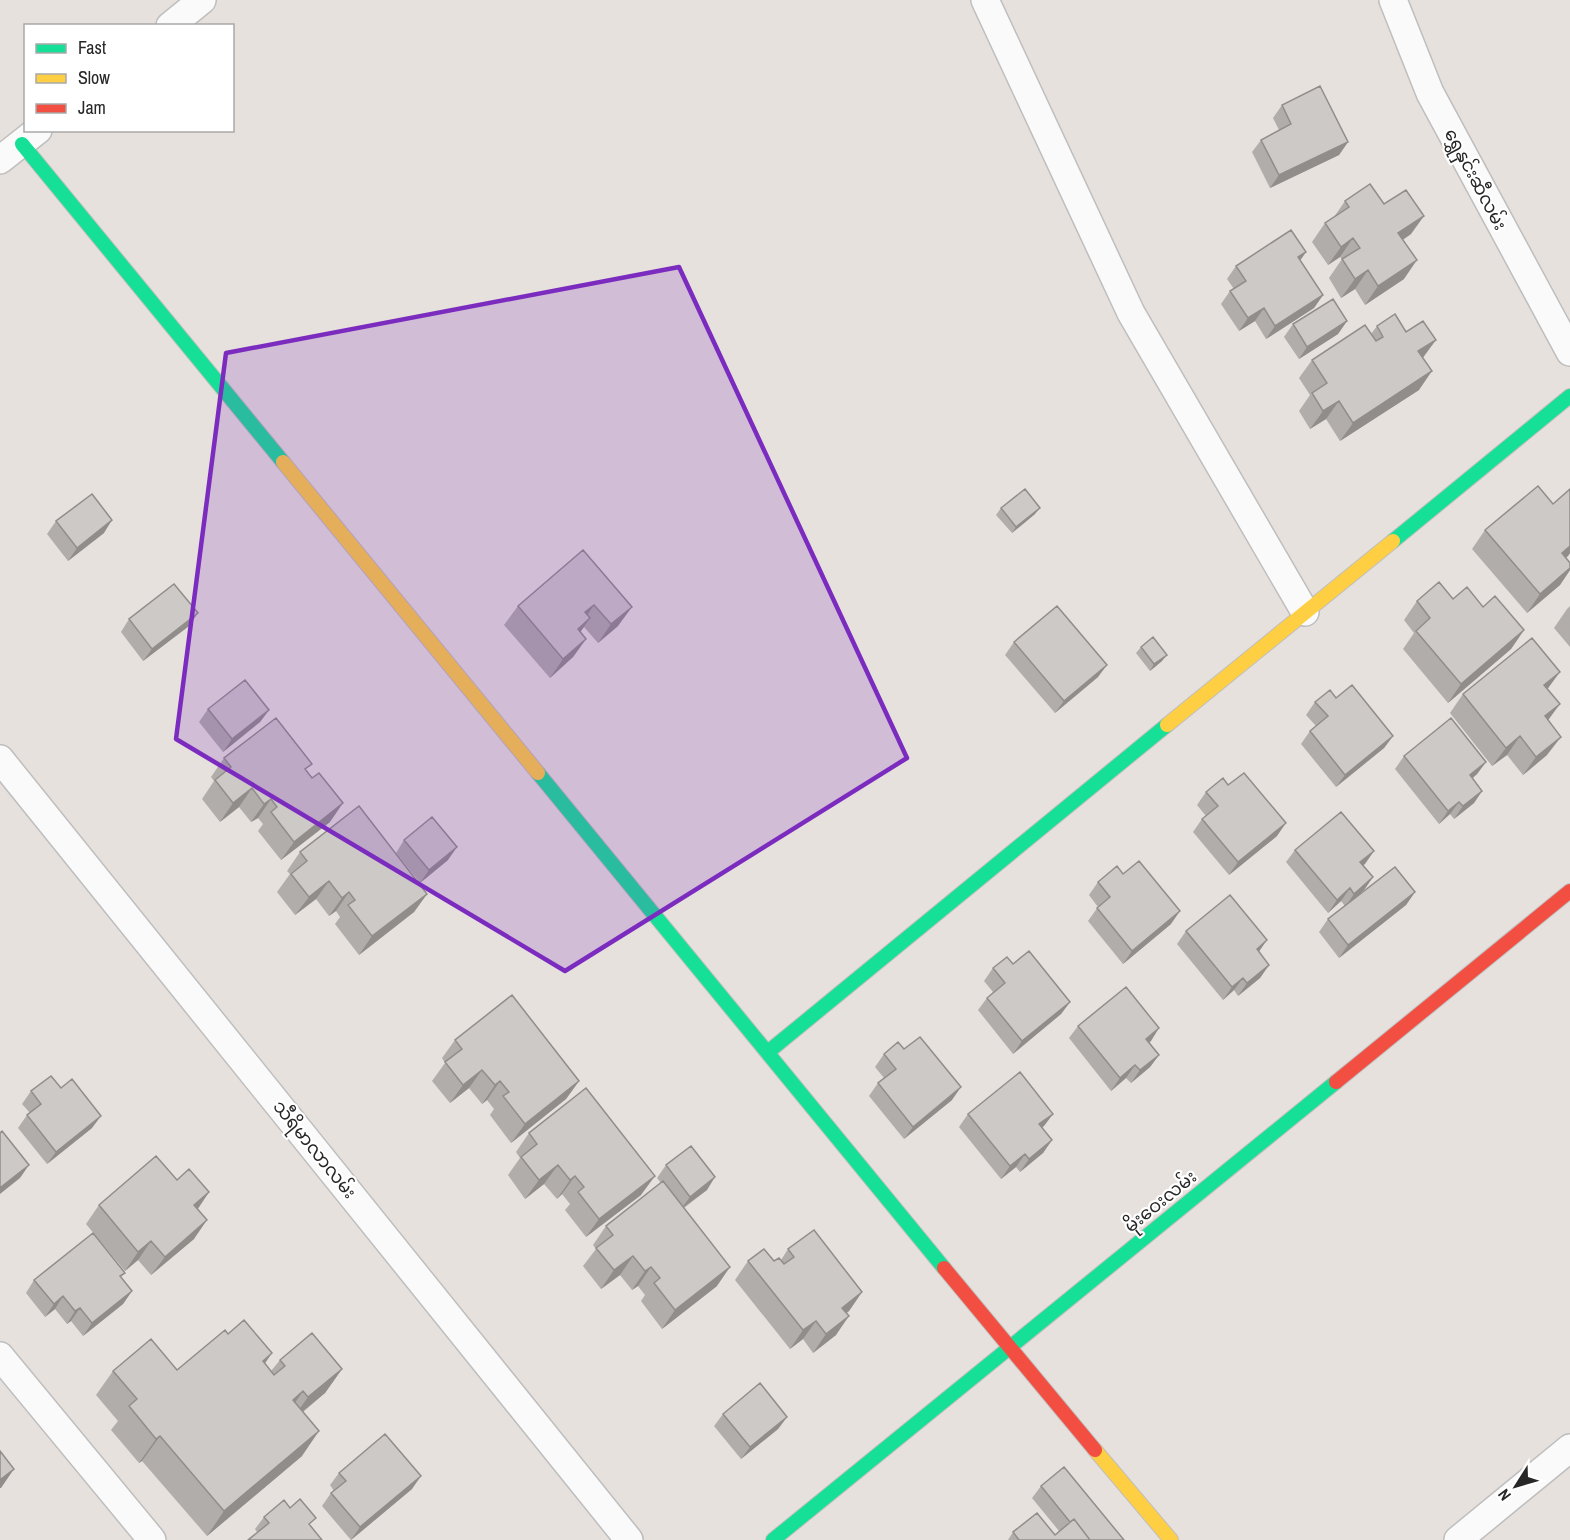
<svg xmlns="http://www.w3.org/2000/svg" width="1570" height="1540" viewBox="0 0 1570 1540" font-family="'Archivo Narrow','Noto Sans Myanmar',sans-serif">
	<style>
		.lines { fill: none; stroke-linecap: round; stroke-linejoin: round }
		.street-casing { stroke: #bfbebe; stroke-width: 30 }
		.fast-casing { stroke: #bfbebe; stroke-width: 16 }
		.slow-casing { stroke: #bfbebe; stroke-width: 16 }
		.jam-casing { stroke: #bfbebe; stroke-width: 16 }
		.street { stroke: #fbfafa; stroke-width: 27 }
		.fast { stroke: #16e098; stroke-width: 14 }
		.slow { stroke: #ffcf43; stroke-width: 14 }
		.jam { stroke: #f24e42; stroke-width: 14 }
		.wall { fill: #b0adab }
		.shaded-wall { fill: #908d8b }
		.building { fill: #cdc9c7; stroke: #908d8b; stroke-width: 1.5 }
		.marked { fill: #7b2cbf; fill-opacity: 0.2; stroke: #7b2cbf; stroke-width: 4.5; stroke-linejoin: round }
		.labels { text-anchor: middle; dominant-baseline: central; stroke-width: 4.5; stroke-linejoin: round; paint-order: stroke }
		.street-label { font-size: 18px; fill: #272727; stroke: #fff }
	</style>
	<rect width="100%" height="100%" fill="#e6e1dd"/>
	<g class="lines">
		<defs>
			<path id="street" d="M985,0L1131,313L1305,612
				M1393,0L1430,93L1570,352
				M170,26L202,0
				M0,160L38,130
				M0,759L629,1540
				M0,1356L152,1540
				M1458,1540L1570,1448"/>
			<path id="fast" d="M22,144L283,462
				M1393,541L1570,396
				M538,773L944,1268
				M768,1052L1167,725
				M773,1540L1336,1082"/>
			<path id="slow" d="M283,462L538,773
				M1167,725L1393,541
				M1095,1450L1171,1540"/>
			<path id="jam" d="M1336,1082L1570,891
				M944,1268L1095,1450"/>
		</defs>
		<use href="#street" class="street-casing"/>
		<use href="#fast" class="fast-casing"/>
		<use href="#slow" class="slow-casing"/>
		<use href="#jam" class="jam-casing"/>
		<use href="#street" class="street"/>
		<use href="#fast" class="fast"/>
		<use href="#slow" class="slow"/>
		<use href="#jam" class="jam"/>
	</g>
	<path class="wall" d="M1282,105L1348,142L1339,155L1270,188L1252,152L1261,140L1279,130L1273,118Z
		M1345,201L1384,204L1411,234L1403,240L1404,279L1365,305L1355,289L1341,298L1329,278L1342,259L1340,257L1328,265L1312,242L1325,223L1334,217Z
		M1306,252L1300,260L1323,295L1314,308L1266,339L1255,321L1239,331L1221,304L1230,291L1234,289L1227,279L1236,266Z
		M1347,321L1338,334L1299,359L1284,337L1293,324Z
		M1377,326L1423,358L1419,390L1340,441L1326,419L1310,429L1299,411L1310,395L1299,378L1312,360L1371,334Z
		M1570,489V553L1566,558L1570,563V570L1560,585L1527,613L1472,549L1485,530L1553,504Z
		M1001,508L1035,514L1012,533L996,515Z
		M56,521L104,533L68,561L47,534Z
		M583,550L618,626L598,643L584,627L580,632L586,639L573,657L550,678L504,625L518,606Z
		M1453,599L1483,607L1524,630L1511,649L1448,703L1403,649L1414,633L1404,620L1417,601Z
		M1570,606V647L1554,628L1567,609Z
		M129,619L189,626L143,661L121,632Z
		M1014,642L1098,677L1055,713L1005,655Z
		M1141,647L1162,661L1150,671L1136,653Z
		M1547,690V755L1523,775L1507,755L1492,766L1450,713L1463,694Z
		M1315,702L1393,736L1384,748L1336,787L1301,744L1310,731L1316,726L1306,715Z
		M208,709L269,710L260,722L223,752L199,722Z
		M1404,756L1486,762L1477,774L1473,778L1482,791L1474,803L1454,819L1450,814L1439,824L1395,769Z
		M224,758L307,771L330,822L281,860L258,831L263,824L258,818L251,822L239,807L220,822L202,799L214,781L211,777Z
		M1228,785L1277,836L1229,875L1193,832L1202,819L1206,816L1197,805L1206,792Z
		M404,840L448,860L420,883L396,853Z
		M1295,850L1374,851L1363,865L1373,877L1364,890L1355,899L1415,892L1406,905L1339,958L1319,932L1328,919L1345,906L1341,901L1328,913L1286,862Z
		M300,852L427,894L414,912L359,955L335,924L340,917L336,911L329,916L316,899L295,915L277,892L290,874L287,871Z
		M1123,874L1171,924L1123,964L1088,921L1098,907L1089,895L1098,882Z
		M1186,931L1259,952L1269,965L1260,978L1238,996L1234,990L1223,1000L1177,944Z
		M1013,964L1070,1002L1061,1014L1013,1054L978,1010L987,998L993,992L984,981L993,968Z
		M1078,1026L1151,1041L1149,1042L1159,1055L1150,1067L1131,1083L1126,1078L1111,1091L1069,1038Z
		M455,1040L579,1081L566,1099L511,1143L490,1115L494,1109L487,1100L482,1104L469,1088L450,1103L432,1081L445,1063L442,1058Z
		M884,1054L952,1100L904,1139L869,1096L878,1083L884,1078L875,1067Z
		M61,1088L92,1128L47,1164L18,1128L27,1115L30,1113L22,1104L31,1091Z
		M968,1114H1053L1042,1128L1052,1140L1043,1153L1020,1172L1016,1167L1001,1179L959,1127Z
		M529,1133L641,1195L586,1237L565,1210L570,1204L562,1194L557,1199L544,1184L525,1199L508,1175L520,1158L516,1152Z
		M666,1165L707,1190L684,1208L717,1286L662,1329L641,1301L645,1295L638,1286L632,1290L620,1275L601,1289L583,1266L596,1249L593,1245L606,1226L661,1183L657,1178Z
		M177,1180L209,1192L198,1209L194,1239L151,1275L138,1260L125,1271L86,1224L99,1205Z
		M788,1249L862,1292L849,1311L846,1313L836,1335L813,1353L803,1339L790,1349L735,1280L748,1261L781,1260Z
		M125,1273L121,1277L132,1291L123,1304L83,1336L71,1321L67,1324L55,1309L45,1317L26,1293L34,1280Z
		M228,1334L265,1364L271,1371L280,1360L342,1369L325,1393L303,1412L302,1456L207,1536L142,1461L139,1463L111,1430L118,1421L96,1395L113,1371L177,1370Z
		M723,1414L787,1417L778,1429L741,1459L714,1426Z
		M339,1473L412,1489L351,1540L322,1506L331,1493L334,1491L330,1485Z
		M1041,1486L1124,1540H1008L1013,1532L1055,1535L1059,1531L1032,1498Z
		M290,1508L310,1526L257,1532L255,1529L264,1517Z"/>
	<path class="shaded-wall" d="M1348,142L1339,155L1270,188L1279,175Z
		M1424,216L1411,234L1385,251L1398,233Z
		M1353,238L1340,257L1328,265L1341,247Z
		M1306,252L1297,265L1298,257Z
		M1417,260L1404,279L1365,305L1378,286Z
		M1368,270L1355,289L1341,298L1355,279Z
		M1323,295L1314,308L1266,339L1275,326Z
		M1264,308L1255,321L1239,331L1248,318Z
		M1347,321L1338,334L1299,359L1307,347Z
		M1436,340L1422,359L1418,351Z
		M1432,371L1419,390L1340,441L1353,423Z
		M1339,401L1326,419L1310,429L1323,411Z
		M1040,508L1035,514L1012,533L1016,527Z
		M112,520L104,533L68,561L77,548Z
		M1570,546V553L1568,556L1549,572L1562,553Z
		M1570,568V570L1560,585L1527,613L1540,594Z
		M594,605L581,624L585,612Z
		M632,607L618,626L598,643L611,624Z
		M198,613L189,626L143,661L152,649Z
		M590,618L577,637L578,629Z
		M1524,630L1511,649L1448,703L1461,684Z
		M586,639L573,657L550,678L563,659Z
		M1167,655L1162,661L1150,671L1154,664Z
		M1107,665L1098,677L1055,713L1064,701Z
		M1560,672L1546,691L1544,685Z
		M1560,704L1546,723L1545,716Z
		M269,710L260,722L223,752L232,739Z
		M1393,736L1384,748L1336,787L1345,775Z
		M1520,736L1507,755L1492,766L1506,748Z
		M1561,737L1547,755L1523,775L1536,757Z
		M1486,762L1477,774L1461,788L1470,775Z
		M252,788L239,807L220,822L233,803Z
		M1482,791L1474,803L1454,819L1463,806Z
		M271,799L258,818L251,822L264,804Z
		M1459,802L1450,814L1439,824L1448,811Z
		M343,803L330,822L281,860L294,842Z
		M1286,823L1277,836L1229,875L1238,862Z
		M457,847L448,860L420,883L429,870Z
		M1374,851L1365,864L1352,875L1360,862Z
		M1373,877L1364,890L1346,906L1354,894Z
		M329,881L316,899L295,915L309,897Z
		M1350,888L1341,901L1328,913L1337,900Z
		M349,892L336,911L329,916L342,898Z
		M1415,892L1406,905L1339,958L1348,945Z
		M427,894L414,912L359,955L372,936Z
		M1180,911L1171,924L1123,964L1132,951Z
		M1267,940L1258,953L1257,949Z
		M1269,965L1260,978L1238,996L1247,983Z
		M1243,978L1234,990L1223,1000L1232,987Z
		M1070,1002L1061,1014L1013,1054L1022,1041Z
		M1159,1028L1151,1041L1137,1052L1146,1039Z
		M1159,1055L1150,1067L1131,1083L1140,1070Z
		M1135,1065L1126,1078L1111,1091L1120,1078Z
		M482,1070L469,1088L450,1103L463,1085Z
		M500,1081L487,1100L482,1104L495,1085Z
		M579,1081L566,1099L511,1143L525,1124Z
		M961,1087L952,1100L904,1139L913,1127Z
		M1053,1114L1044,1126L1031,1137L1039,1124Z
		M101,1116L92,1128L47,1164L56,1152Z
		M1052,1140L1043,1153L1020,1172L1029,1159Z
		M1025,1154L1016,1167L1001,1179L1010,1166Z
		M29,1165L20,1178L0,1194V1188Z
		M558,1165L544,1184L525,1199L539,1180Z
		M575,1176L562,1194L557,1199L570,1180Z
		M655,1176L641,1195L586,1237L599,1219Z
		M715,1177L707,1190L681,1209L690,1197Z
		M209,1192L196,1211L194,1205Z
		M207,1220L194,1239L151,1275L165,1257Z
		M151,1241L138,1260L125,1271L138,1252Z
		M633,1256L620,1275L601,1289L614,1270Z
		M651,1267L638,1286L632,1290L645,1271Z
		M730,1267L717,1286L662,1329L675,1310Z
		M132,1291L123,1304L83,1336L92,1323Z
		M862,1292L849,1311L829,1327L842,1308Z
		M63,1296L55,1309L45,1317L54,1304Z
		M80,1308L71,1321L67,1324L75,1311Z
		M849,1316L836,1335L813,1353L826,1334Z
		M816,1321L803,1339L790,1349L803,1330Z
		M272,1353L255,1378L263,1361Z
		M342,1369L325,1393L291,1421L308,1397Z
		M303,1391L286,1416L293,1400Z
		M787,1417L778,1429L741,1459L750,1447Z
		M319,1431L302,1456L207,1536L224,1511Z
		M160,1436L142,1461L139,1463L156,1439Z
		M14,1469L1,1488H0V1480Z
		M421,1476L412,1489L351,1540L360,1527Z"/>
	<path class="building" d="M1320,86L1348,142L1279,175L1261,140L1291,124L1282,105Z
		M1370,184L1384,204L1406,190L1424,216L1398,233L1417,260L1378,286L1368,270L1355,279L1342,259L1360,248L1353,238L1341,247L1325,223L1349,207L1345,201Z
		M1291,230L1306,252L1298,257L1323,295L1275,326L1264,308L1248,318L1230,291L1246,281L1236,266Z
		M1333,299L1347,321L1307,347L1293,324Z
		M1395,314L1406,332L1423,321L1436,340L1418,351L1432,371L1353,423L1339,401L1323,411L1312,393L1327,383L1312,360L1365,325L1376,341L1383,337L1377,326Z
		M1538,486L1553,504L1570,489V546L1562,553L1570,563V568L1540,594L1485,530Z
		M1025,489L1040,508L1016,527L1001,508Z
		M92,494L112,520L77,548L56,521Z
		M583,550L632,607L611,624L594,605L585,612L590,618L578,629L586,639L563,659L518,606Z
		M1439,582L1453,599L1467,587L1483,607L1495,596L1524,630L1461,684L1416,631L1430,618L1417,601Z
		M174,584L198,613L152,649L129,619Z
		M1057,606L1107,665L1064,701L1014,642Z
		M1153,637L1167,655L1154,664L1141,647Z
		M1532,638L1560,672L1544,685L1560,704L1545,716L1561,737L1536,757L1520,736L1506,748L1463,694Z
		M245,680L269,710L232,739L208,709Z
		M1352,685L1393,736L1345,775L1310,731L1328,716L1315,702L1330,690L1336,698Z
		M276,718L312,764L305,769L312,778L319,773L343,803L294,842L271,812L277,807L271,799L264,804L252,788L233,803L215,780L231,767L224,758Z
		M1451,718L1486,762L1470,775L1482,791L1463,806L1459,802L1448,811L1404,756Z
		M1244,773L1286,823L1238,862L1202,819L1218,806L1206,792L1223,778L1228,785Z
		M359,806L427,894L372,936L348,905L355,900L349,892L342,898L329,881L309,897L291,874L307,861L300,852Z
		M1341,812L1374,851L1360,862L1373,877L1354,894L1350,888L1337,900L1295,850Z
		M432,817L457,847L429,870L404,840Z
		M1139,861L1180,911L1132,951L1097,908L1110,897L1098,882L1117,866L1123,874Z
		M1395,867L1415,892L1348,945L1328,919Z
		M1230,895L1267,940L1257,949L1269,965L1247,983L1243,978L1232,987L1186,931Z
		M1029,951L1070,1002L1022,1041L987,998L1005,983L993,968L1007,957L1013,964Z
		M1126,987L1159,1028L1146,1039L1159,1055L1140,1070L1135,1065L1120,1078L1078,1026Z
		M512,995L579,1081L525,1124L503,1096L509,1092L500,1081L495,1085L482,1070L463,1085L445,1062L462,1049L455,1040Z
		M920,1037L961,1087L913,1127L878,1083L896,1069L884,1054L898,1042L904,1049Z
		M1020,1072L1053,1114L1039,1124L1052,1140L1029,1159L1025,1154L1010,1166L968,1114Z
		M51,1076L61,1088L72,1079L101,1116L56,1152L27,1115L41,1104L31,1091Z
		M586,1088L655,1176L599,1219L578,1192L584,1187L575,1176L570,1180L558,1165L539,1180L521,1157L537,1144L529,1133Z
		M2,1131L29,1165L0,1188V1133Z
		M691,1146L715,1177L690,1197L666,1165Z
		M156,1156L177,1180L189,1169L209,1192L194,1205L207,1220L165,1257L151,1241L138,1252L99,1205Z
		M663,1181L730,1267L675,1310L654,1283L660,1278L651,1267L645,1271L633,1256L614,1270L596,1248L613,1235L606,1226Z
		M814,1230L862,1292L842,1308L849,1316L826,1334L816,1321L803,1330L748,1261L764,1249L774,1261L779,1258L784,1264L794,1257L788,1249Z
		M93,1233L125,1273L120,1276L132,1291L92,1323L80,1308L75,1311L63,1296L54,1304L34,1280Z
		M244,1320L272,1353L263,1361L274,1375L285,1366L280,1360L312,1333L342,1369L308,1397L303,1391L293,1400L319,1431L224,1511L160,1436L156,1439L129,1406L137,1399L113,1371L151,1339L177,1370L225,1330L228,1334Z
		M760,1383L787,1417L750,1447L723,1414Z
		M385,1434L421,1476L360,1527L331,1493L346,1481L339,1473Z
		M0,1451L14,1469L0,1480Z
		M1064,1467L1124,1540H1090L1074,1519L1070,1522L1041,1486Z
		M300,1499L316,1518L309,1524L322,1540H248L269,1523L264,1517L284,1500L290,1508Z
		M1037,1513L1055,1535L1074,1519L1090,1540H1019L1013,1532Z"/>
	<path class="marked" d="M679,267L907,758L565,971L176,739L226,353Z"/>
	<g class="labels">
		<g class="street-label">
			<text transform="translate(1476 179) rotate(62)">ရွှေနှင်းဆီလမ်း</text>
			<text transform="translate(315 1149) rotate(51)">သီရိမာလာလမ်း</text>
			<text transform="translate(1160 1201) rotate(-39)">မိုးဝေးလမ်း</text>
		</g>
	</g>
	<rect x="24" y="24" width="210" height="108" fill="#ffffff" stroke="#a9a9a9" stroke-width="1.5"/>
	<rect x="36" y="44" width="30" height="9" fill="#16e098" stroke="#a9a9a9" stroke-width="1.5"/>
	<text x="78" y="54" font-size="18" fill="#272727">Fast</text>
	<rect x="36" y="74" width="30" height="9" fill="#ffcf43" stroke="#a9a9a9" stroke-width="1.5"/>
	<text x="78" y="84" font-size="18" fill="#272727">Slow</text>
	<rect x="36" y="104" width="30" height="9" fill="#f24e42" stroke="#a9a9a9" stroke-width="1.5"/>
	<text x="78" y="114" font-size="18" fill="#272727">Jam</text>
	<g transform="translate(1516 1486) rotate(233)" stroke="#ffffff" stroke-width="4.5" paint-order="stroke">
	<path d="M0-4.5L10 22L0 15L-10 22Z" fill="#272727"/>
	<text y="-9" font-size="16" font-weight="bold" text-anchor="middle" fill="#272727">N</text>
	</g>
</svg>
